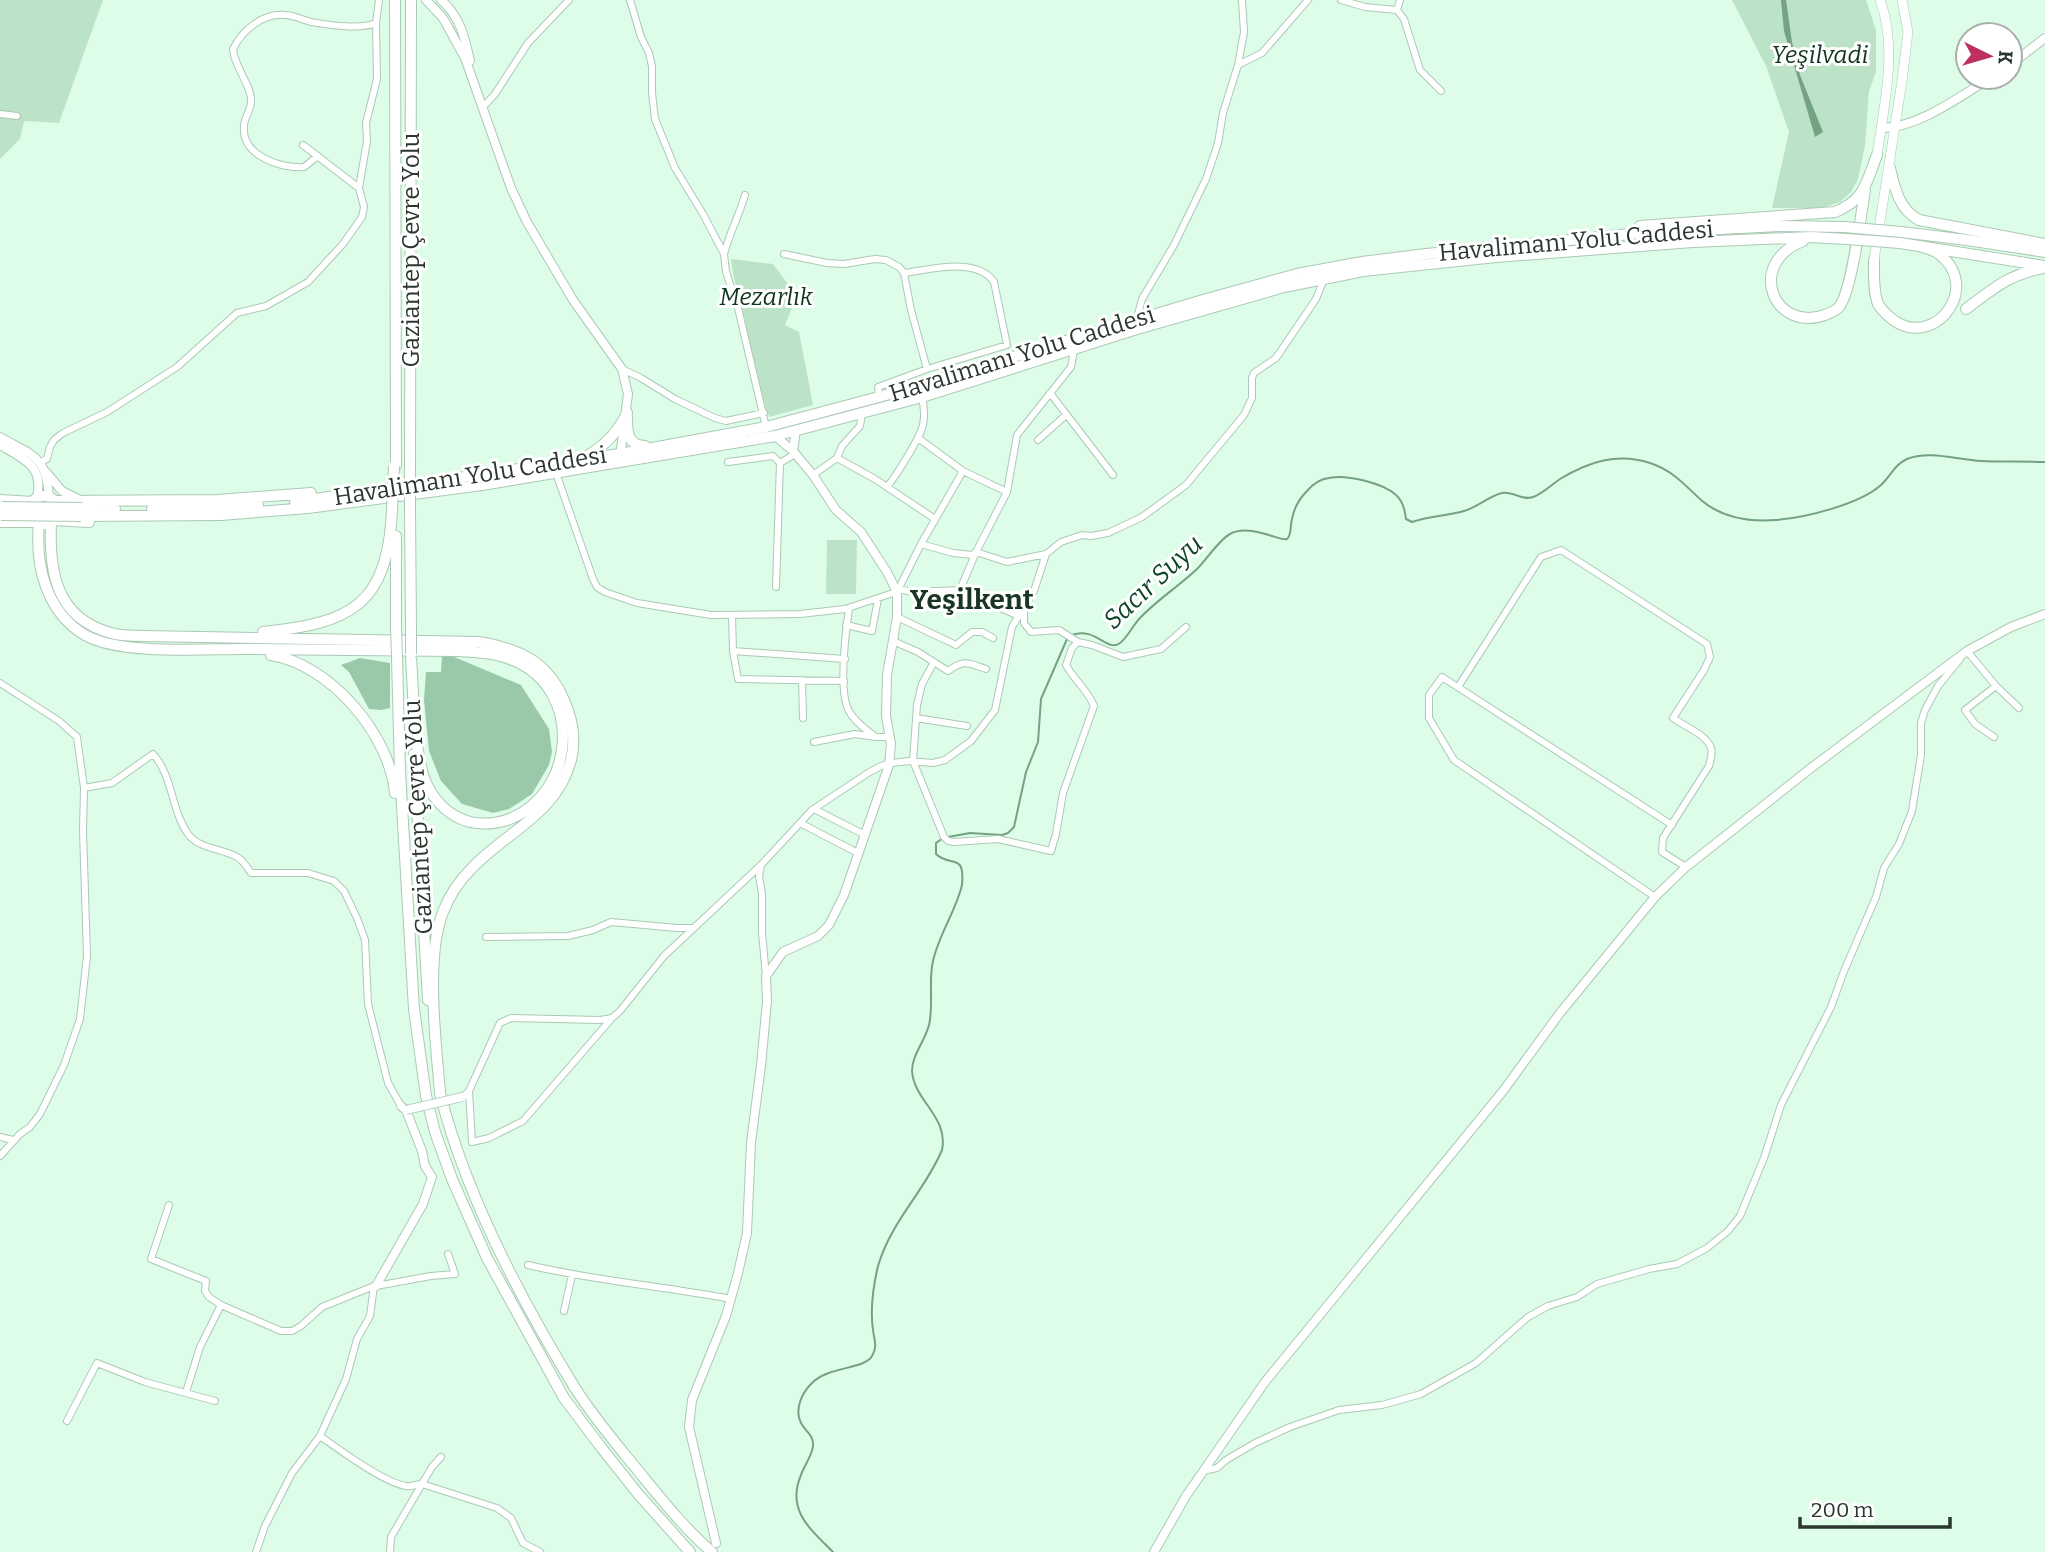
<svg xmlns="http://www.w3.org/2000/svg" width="2045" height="1552" viewBox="0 0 2045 1552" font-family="Bitter,serif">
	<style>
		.green { fill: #bce3c8 }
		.forest { fill: #99c9a9 }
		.water { fill: #74a283 }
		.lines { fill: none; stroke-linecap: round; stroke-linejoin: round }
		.stream { stroke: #74a283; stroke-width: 2 }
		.street-casing { stroke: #abc9b4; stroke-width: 8 }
		.secondary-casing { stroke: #abc9b4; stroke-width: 10 }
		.primary-casing { stroke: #abc9b4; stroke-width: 10 }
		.highway-casing { stroke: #abc9b4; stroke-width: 12 }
		.street { stroke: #fff; stroke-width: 6 }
		.secondary { stroke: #fff; stroke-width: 8 }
		.primary { stroke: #fff; stroke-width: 9 }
		.highway { stroke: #fff; stroke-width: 10 }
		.secondary-bridge-casing { stroke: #abc9b4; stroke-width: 10; stroke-linecap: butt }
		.highway-bridge-casing { stroke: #abc9b4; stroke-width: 12; stroke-linecap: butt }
		.secondary-bridge { stroke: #fff; stroke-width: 8 }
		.highway-bridge { stroke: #fff; stroke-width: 10 }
		.labels { text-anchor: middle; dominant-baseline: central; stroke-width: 6; stroke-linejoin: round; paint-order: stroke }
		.park-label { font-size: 24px; font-style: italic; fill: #103520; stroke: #fff }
		.street-label { font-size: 24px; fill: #2a362e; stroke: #fff }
		.water-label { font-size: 26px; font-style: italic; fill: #0c4527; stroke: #fff }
		.quarter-label { font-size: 28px; font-weight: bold; fill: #1b3524; stroke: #fff }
	</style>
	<rect width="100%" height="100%" fill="#defde8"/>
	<path class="green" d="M0,0H103L59,123L24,121L20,139L0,159Z
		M1732,0H1866L1876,30V72L1869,91L1865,146L1858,179L1851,192L1840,202L1822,208H1772L1789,132L1766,66Z
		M731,259L773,264L797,296L785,325L799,332L813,405L769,417L754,369L745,320L733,274Z
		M827,540H857L856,594H826Z"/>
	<path class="forest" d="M442,656H452L521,685L549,729L552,752L549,765L532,794L509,809L493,813L462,804L441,781L429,751L424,700L426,672H441Z
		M360,658L390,663V708L381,710L369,709L349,672L341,665Z"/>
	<path class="water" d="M1781,0H1786L1792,42L1800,75L1823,132L1815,137L1784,31Z"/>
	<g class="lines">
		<path class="stream" d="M1072,635C1095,626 1108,653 1120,643C1128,637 1133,625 1140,618C1157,600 1179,586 1197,569C1207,559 1219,540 1230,534C1250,523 1281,542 1287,539C1292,535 1290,525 1292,519C1294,508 1299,499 1307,491C1313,484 1320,479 1329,478C1346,474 1383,483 1396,495C1403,501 1405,510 1406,519L1412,522C1429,516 1447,516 1464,511C1478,507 1489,496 1502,493C1514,491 1522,501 1533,497C1542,494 1551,485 1560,479C1588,462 1618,452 1650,463C1672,470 1685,485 1701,500C1722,518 1750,522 1776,520C1805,518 1860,504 1881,485C1891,476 1894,465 1907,459C1929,450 1958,460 1981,461C2002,462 2024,461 2045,462
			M948,837L970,833L1002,835L1008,833L1014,827L1026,772L1038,742L1041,699L1067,639
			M833,1552C810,1529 786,1510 801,1475C804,1466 812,1456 813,1446C814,1435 805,1431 801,1423C794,1410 802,1393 811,1384C827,1366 864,1370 872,1356C878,1347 874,1339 873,1330C870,1309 873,1287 878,1266C891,1221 925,1191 942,1150C949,1117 914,1101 912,1071C912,1055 925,1041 929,1025C934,1004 928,982 933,961C939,934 956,911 962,885C965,851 950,868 936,854V843L943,838"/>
		<defs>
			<path id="street" d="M630,0L641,37L649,53L652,66V93L655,119L675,168L703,214L724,254L726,272L738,308L766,427
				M1341,0L1365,7L1397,10L1404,19L1420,70L1441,91
				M1397,10L1400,0
				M1238,65L1262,53L1308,0
				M483,107L495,94L528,43L569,0
				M0,114L17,116
				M303,145L359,188
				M318,156L304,167C280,169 241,155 244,126C244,117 252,109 251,100C251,84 234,67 233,49C242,31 262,13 285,15C294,15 302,20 311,22C330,25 359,30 376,23
				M724,254C729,234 739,216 745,195
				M784,254L827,263L844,264L875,259L886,260L899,267L904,273L911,310L927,369
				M1137,318L1142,299L1174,245L1206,179L1218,143L1223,113L1238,65L1244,32L1242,0
				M622,369L641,378L675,399L715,418L726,421L764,413
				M1050,393L1113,475
				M879,397L878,387L927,369L1007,345L994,282C977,256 929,270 904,273
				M918,438L963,471L1007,492
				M1038,440L1066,415
				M837,458L875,479L935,519
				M40,462L47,459L50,447L54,440L63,433L107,412L177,367L237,313L266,306L308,282L343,244L362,217L364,207L359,188L367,141L366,123L377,79L376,23L379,0
				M728,462L773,456L780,463
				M556,473L593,579L597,587L605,592L637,603L711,615L800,614L845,609L902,590L914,592L960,590L1019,616
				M813,475L837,458L842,446L860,426L862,413
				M887,487C896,476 920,438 923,425C925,415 924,406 922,397
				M921,544L953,553L972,555L976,552L1007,492L1017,435L1071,367L1074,350
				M776,587L780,463L795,454
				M960,590L976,552L1007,562L1046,554L1061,542L1082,535L1091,536L1108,533L1142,517L1186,485L1244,415L1252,398V378L1254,373L1276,358L1316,299L1324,279
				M897,592L921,544L963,471
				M849,608C846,630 838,692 849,711C855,722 866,730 876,737
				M1024,610V623L1031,632L1059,630L1078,642
				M732,615L733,651L738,679L844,681
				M897,617L956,645L972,632H982L993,638
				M846,625L872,631L878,599
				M893,641L918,652L948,671C964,659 968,663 986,669
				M733,651L845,659
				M1967,651L1996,686L2019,708
				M934,662L922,684L917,705L913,761L944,837L948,841L954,842L998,839L1051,851L1056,834L1063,793L1094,706C1087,689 1075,681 1066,665L1072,648L1078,642L1092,645L1123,657L1161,649L1186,627
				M802,680L803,718
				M0,683L59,721L77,737L84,788L83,831L87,956L80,1019L64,1065L40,1114L30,1127L20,1134L0,1156
				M1458,687L1541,557L1561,550L1707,644L1710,657L1704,670L1673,718C1684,726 1707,735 1711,748C1713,754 1710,761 1709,766L1663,838L1662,852L1686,867
				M916,718L967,726
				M1994,737L1975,724L1965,710L1996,686
				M814,742L855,734L876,737H890
				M84,788L112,783L153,754C173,776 171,810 188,834C199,849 221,848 237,857C243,860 247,867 251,873H308L334,881L344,891L357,918L365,940L368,1004L388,1083L401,1106
				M814,809L865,835
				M800,823L858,853
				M1655,897L1454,760L1429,718V695L1442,677L1672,825
				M486,937L568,936L593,930L611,922L677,928H694
				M766,976L762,933V893L759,877L761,865L812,810L868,773L881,766L892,763L909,761L933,763L945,760L971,741L995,710L1012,627L1034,591L1046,554
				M469,1091L472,1142L489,1138L523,1121L612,1018
				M462,1097L469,1091L500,1023L511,1018L600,1020L612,1018L620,1011L664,956L761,865
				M0,1137L13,1140
				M169,1205L151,1259L206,1281L205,1291L209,1297L221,1305L281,1331H292L301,1326L322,1307L374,1286L370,1316L357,1339L346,1379L320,1436L292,1473L265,1526L256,1552
				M528,1265C595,1281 663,1286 731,1299
				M376,1286L431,1276L455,1274L448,1254
				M564,1311L572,1275
				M186,1392L200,1347L221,1305
				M67,1421L97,1363L145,1382L215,1401
				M320,1436C340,1450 383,1482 406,1486C411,1487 418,1484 422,1484L432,1467L441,1457
				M1203,1471L1217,1468L1226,1460L1255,1443L1290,1427L1339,1410L1382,1405L1421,1394L1476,1363L1528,1317L1548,1306L1577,1297L1597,1284L1649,1269L1677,1264L1707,1248L1728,1231L1740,1216L1764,1158L1781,1105L1831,1007L1844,971L1876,897L1884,868L1899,844L1912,811L1921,755V723L1925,710L1938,686L1960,659
				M390,1552L391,1537L422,1484L497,1508L511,1518L523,1543L540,1552"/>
			<path id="secondary" d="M426,0L443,18L465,58L511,188L527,222L573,300L622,369L628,394L620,457
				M441,0C460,16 465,38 470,61
				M2010,65L2045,38
				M1881,128C1919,128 1960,96 1992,77
				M0,437C33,456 46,455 49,497
				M0,445C24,459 44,466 37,497
				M793,451L796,430
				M46,472L62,491L78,499
				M376,1286L423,1204L432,1177L425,1166L422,1151L406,1110L401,1106
				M716,1543L689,1427L692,1400L726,1316L738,1273L747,1233L751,1142L761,1066L767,1001L766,976L783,952L818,936L829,925L844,895L889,765L891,744L886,716L887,675L897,617V592L887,572L861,532L836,510L813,475L793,451L775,436
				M1154,1552L1186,1496L1265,1382L1503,1091L1560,1013L1655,897L1686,867L1811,768L1967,651L2011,627L2045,614"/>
			<path id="primary" d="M1877,155C1884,107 1898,46 1880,0
				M1874,260L1902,81L1908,32L1902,0"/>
			<path id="highway" d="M395,0L396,466
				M1890,168C1895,189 1899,209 1919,220L2045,244
				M1640,226L1835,212C1865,200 1866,183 1877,155
				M1901,232L1967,240L2045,252
				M1803,241C1745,264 1774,333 1825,315C1829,313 1836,311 1839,307C1852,291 1861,214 1865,190
				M1900,243L2045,266
				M1874,260C1874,273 1873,291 1878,304C1882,311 1891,319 1898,323C1938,345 1981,286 1939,254C1934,250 1926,248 1919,246
				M1966,309C1994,288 2008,275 2043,268
				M627,417C627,432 627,445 645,446
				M587,456C606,445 618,432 627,413
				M410,465L411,0
				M30 510a14 14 0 1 1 28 0a14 14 0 1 1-28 0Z
				M0,500L33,502
				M54,501L217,500L311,493
				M295,502L620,454L766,427L879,397L1203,300L1297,274L1362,262L1426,254L1641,233L1779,226L1844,227
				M82,508L115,509
				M152,509L258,505
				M410,509L411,629
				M81,516L221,515L308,508L482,485L775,436L922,397L1137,329L1284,287L1363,271L1496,257L1693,242L1811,237L1847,239
				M53,520L89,522
				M0,522H37
				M51,522C49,570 55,618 111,633C121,636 133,636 144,636L479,642C518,649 546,660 563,698C572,717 576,739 571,760C557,814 507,831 472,868C459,881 449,896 443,912C425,957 436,1044 440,1092
				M39,523C35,565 46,612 85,635C120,655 202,649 244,649C315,650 386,650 457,651C477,652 497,653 515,661C584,691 576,795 507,820C494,824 483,825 470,822C451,817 436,803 427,785C413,754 414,694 411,659
				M396,627V536
				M263,632C351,623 387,606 392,511
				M271,655C330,664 390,735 395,793
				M397,657L400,772L414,1009L426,1096L435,1132L452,1179L487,1258L564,1398L600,1446L639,1495L690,1552
				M414,754L428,1000
				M440,1093C465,1194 521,1300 575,1388C594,1418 618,1446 640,1473C662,1500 685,1529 712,1552"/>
		</defs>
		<use href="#street" class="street-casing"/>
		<use href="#secondary" class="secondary-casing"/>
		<use href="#primary" class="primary-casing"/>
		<use href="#highway" class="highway-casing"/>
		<use href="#street" class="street"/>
		<use href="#secondary" class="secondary"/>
		<use href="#primary" class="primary"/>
		<use href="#highway" class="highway"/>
		<defs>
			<path id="secondary-bridge" d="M406,1110L462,1097"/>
			<path id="highway-bridge" d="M1844,227L1901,232
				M1847,239L1900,243
				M2,507L82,508
				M410,509V465
				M392,511L394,466
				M1,515L81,516
				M396,627L397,657
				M411,629V654"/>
		</defs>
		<use href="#secondary-bridge" class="secondary-bridge-casing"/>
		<use href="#highway-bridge" class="highway-bridge-casing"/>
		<use href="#secondary-bridge" class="secondary-bridge"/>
		<use href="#highway-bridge" class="highway-bridge"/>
	</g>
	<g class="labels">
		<g class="park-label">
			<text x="1820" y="55">Yeşilvadi</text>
			<text x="766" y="297">Mezarlık</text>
		</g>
		<g class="street-label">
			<text transform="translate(1576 241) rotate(-5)">Havalimanı Yolu Caddesi</text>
			<text transform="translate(411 250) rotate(-90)">Gaziantep Çevre Yolu</text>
			<text transform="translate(1022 354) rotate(-17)">Havalimanı Yolu Caddesi</text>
			<text transform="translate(470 476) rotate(-9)">Havalimanı Yolu Caddesi</text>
			<text transform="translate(418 817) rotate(-93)">Gaziantep Çevre Yolu</text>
		</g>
		<g class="water-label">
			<text transform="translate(1153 582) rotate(-43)">Sacır Suyu</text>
		</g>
		<g class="quarter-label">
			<text x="972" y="599">Yeşilkent</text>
		</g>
	</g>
	<g transform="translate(1989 56) rotate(95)"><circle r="33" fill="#ffffff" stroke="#aaafab" stroke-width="2"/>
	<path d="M0-5L12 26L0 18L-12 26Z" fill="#be3060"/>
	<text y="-10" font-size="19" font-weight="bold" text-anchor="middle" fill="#2a362e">K</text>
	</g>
	<path d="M1800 1517v10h150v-10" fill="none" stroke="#2a362e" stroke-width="3.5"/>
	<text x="1811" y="1517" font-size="21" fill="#2a362e" stroke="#ffffff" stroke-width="5" paint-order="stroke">200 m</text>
</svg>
